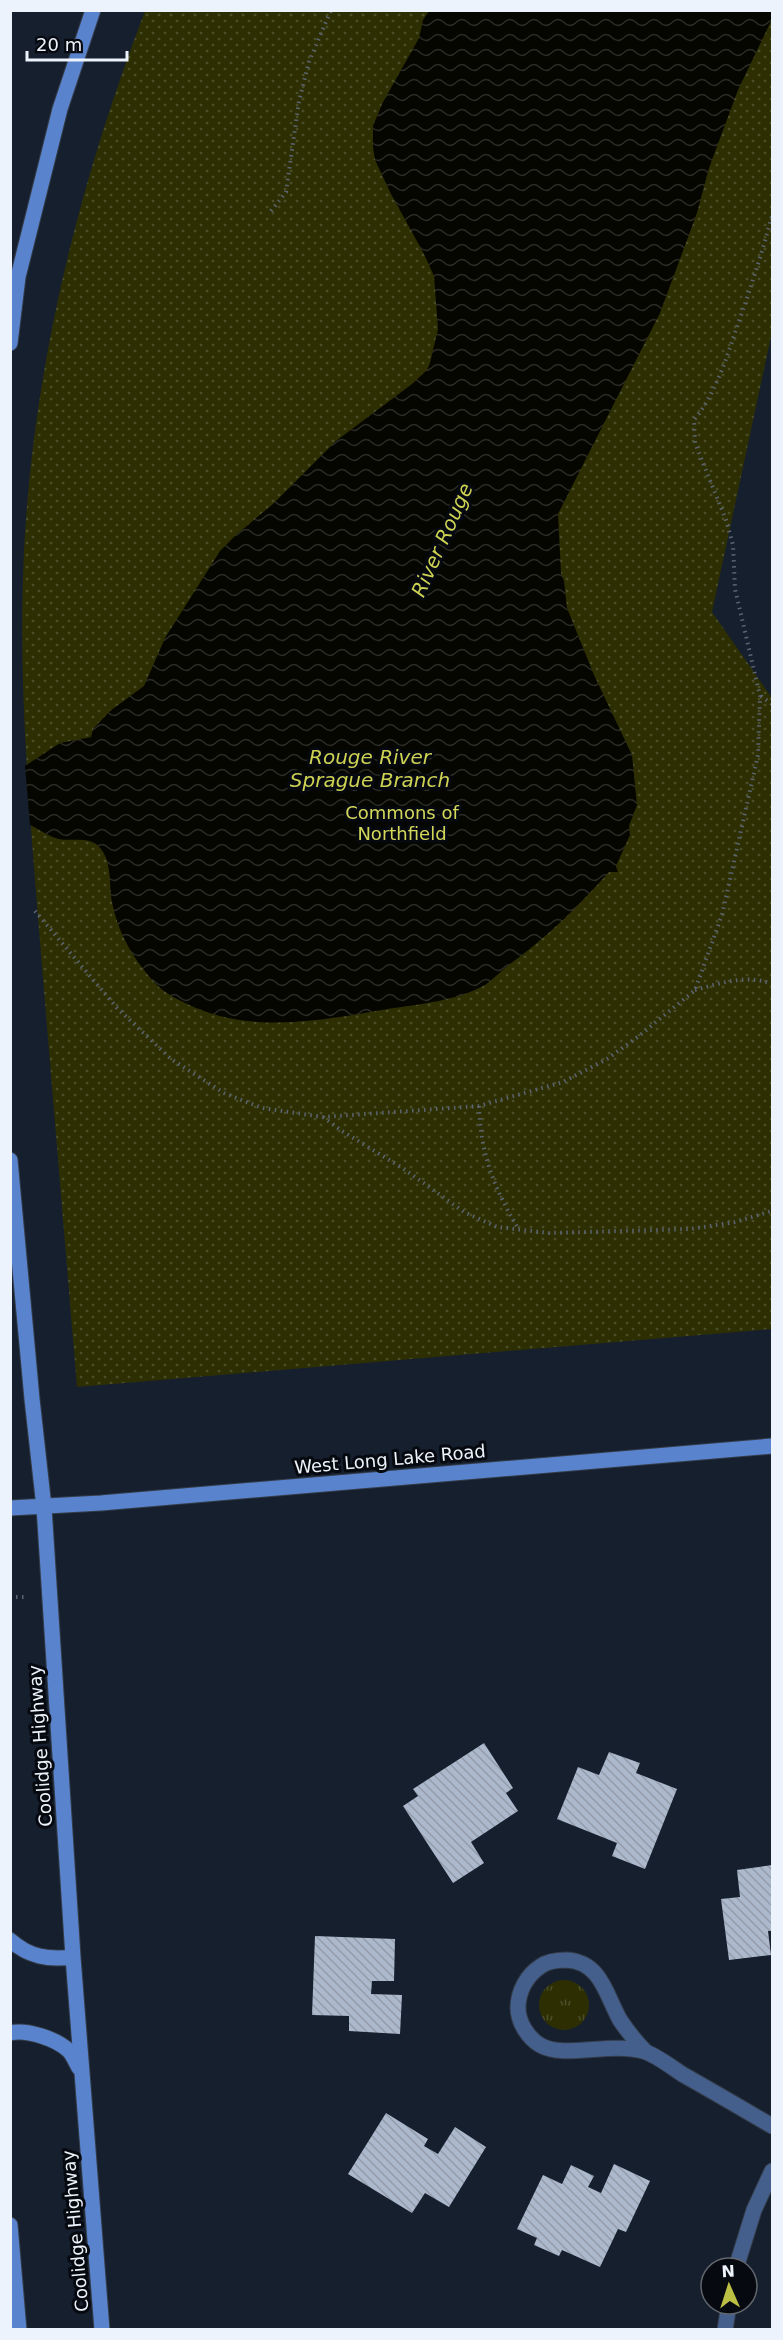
<svg xmlns="http://www.w3.org/2000/svg" width="783" height="2340" viewBox="0 0 783 2340" font-family="'DejaVu Sans',sans-serif">
	<style>
		.grass { fill: url(#grass-tufts) }
		.park { fill: url(#park-dots) }
		.water { fill: url(#water-waves) }
		.building { fill: url(#building-back-hatch) }
		.lines { fill: none; stroke-linecap: round; stroke-linejoin: round }
		.street-casing { stroke: #343d4a; stroke-width: 17 }
		.secondary-casing { stroke: #343d4a; stroke-width: 17 }
		.path { stroke: #5c6471; stroke-width: 4; stroke-dasharray: 1.5 4.5; stroke-linecap: butt }
		.street { stroke: #455f8d; stroke-width: 15 }
		.secondary { stroke: #5a83cd; stroke-width: 15 }
		.labels { text-anchor: middle; dominant-baseline: central; stroke-width: 6; stroke-linejoin: round; paint-order: stroke }
		.park-label { font-size: 18px; fill: #d3d85a; stroke: #06090f }
		.street-label { font-size: 18px; fill: #edf3fd; stroke: #06090f }
		.water-label { font-size: 20px; font-style: italic; fill: #cdd253; stroke: #06090f }
	</style>
	<defs>
		<pattern id="grass-tufts" width="24" height="20" patternUnits="userSpaceOnUse" patternTransform="scale(1.5)"><rect width="24" height="20" fill="#2d2f03"/><path d="M3 7l-1-3M5 7V3M7 7l1-3M15 17l-1-3M17 17v-4M19 17l1-3" fill="none" stroke="#4c4e29"/></pattern>
		<pattern id="park-dots" width="8" height="8" patternUnits="userSpaceOnUse" patternTransform="scale(1.5)"><rect width="8" height="8" fill="#2d2f03"/><path d="M2 2h.1M6 6h.1" fill="none" stroke="#4c4e29" stroke-width="1.8" stroke-linecap="round"/></pattern>
		<pattern id="water-waves" width="16" height="10" patternUnits="userSpaceOnUse" patternTransform="scale(1.5)"><rect width="16" height="10" fill="#060600"/><path d="M0 5q4-4 8 0t8 0" fill="none" stroke="#2b2b26"/></pattern>
		<pattern id="building-back-hatch" width="6" height="6" patternUnits="userSpaceOnUse" patternTransform="scale(1.5)"><rect width="6" height="6" fill="#acb8cb"/><path d="M-1 5l2 2M0 0l6 6M5-1l2 2" fill="none" stroke="#939cab"/></pattern>
	</defs>
	<rect width="100%" height="100%" fill="#161f2d"/>
	<path class="grass" d="M539 2005a25 25 0 1 1 50 0a25 25 0 1 1-50 0Z"/>
	<path class="park" d="M145,11H772V332L712,612L772,698V1329L77,1387C65,1243 53,1099 41,954C31,828 19,703 23,577C29,383 76,191 145,11Z"/>
	<path class="water" d="M429,11H772V19L738,90L709,168L697,213L660,313L558,514L561,573L564,581L567,608L594,675L632,755L637,805L629,826L630,835L616,866L618,872H609C578,907 544,940 506,967C499,973 492,980 485,985C456,1001 420,1004 388,1009C323,1020 250,1035 187,1004C177,999 165,993 157,985C135,962 118,934 112,902C109,886 112,863 101,849C91,835 73,842 59,839C49,837 39,829 30,825L25,766L60,743L91,737L93,729L110,711L144,686L165,638L220,551L237,534L273,504L336,441L412,384L427,370L430,363L438,329L434,276L424,254L391,194L375,160L373,147V126L382,104L419,38L423,20Z"/>
	<path class="building" d="M484,1743L513,1788L506,1793L518,1811L471,1842L484,1863L453,1883L403,1806L418,1796L413,1789Z
		M609,1752L640,1763L636,1773L677,1789L645,1869L612,1856L617,1843L557,1819L578,1767L599,1775Z
		M772,1865V1931H768L771,1955L729,1960L721,1899L740,1897L737,1870Z
		M315,1936L395,1939L394,1981H372L371,1994L402,1995L400,2034L349,2031V2016L312,2015Z
		M386,2113L428,2139L424,2146L438,2154L455,2127L486,2147L449,2207L425,2193L412,2213L348,2174Z
		M614,2164L650,2181L626,2232L618,2229L600,2267L562,2250L559,2256L534,2245L537,2238L517,2229L543,2175L562,2184L571,2165L594,2176L588,2187L601,2193Z"/>
	<g class="lines">
		<defs>
			<path id="street" d="M646,2052C636,2042 628,2032 620,2020C606,1995 601,1962 567,1960C558,1960 548,1961 541,1966C527,1975 518,1991 518,2008C518,2022 528,2038 540,2045C563,2059 610,2042 643,2051C656,2055 670,2066 682,2074C712,2091 743,2109 772,2126
				M736,2268L754,2210L772,2171
				M725,2330L729,2304"/>
			<path id="secondary" d="M10,343L18,277L60,109L93,10
				M10,1160L32,1399L44,1507L73,1957L102,2330
				M10,1508L101,1503L772,1446
				M10,1940C29,1957 48,1960 73,1957
				M10,2033C27,2029 57,2039 69,2051C73,2055 76,2063 79,2068
				M10,2225L19,2330"/>
		</defs>
		<use href="#street" class="street-casing"/>
		<use href="#secondary" class="secondary-casing"/>
		<path class="path" d="M271,211L286,192L299,101L309,62L331,10
			M761,696L772,704
			M35,911L117,1008L171,1059L224,1093L262,1108L323,1117L479,1106L563,1082L607,1059L639,1036L695,990L722,915L758,755L760,696L735,589L733,545L726,520L695,443L694,420C716,393 726,359 737,327C750,290 762,253 772,216
			M695,990C721,983 747,974 772,984
			M479,1106C481,1156 494,1188 519,1230
			M323,1117L342,1131L404,1169L464,1212L497,1227L549,1233L691,1229L735,1222L772,1211
			M10,1597H25"/>
		<use href="#street" class="street"/>
		<use href="#secondary" class="secondary"/>
	</g>
	<g class="labels">
		<g class="park-label">
			<text x="402" y="812">Commons of<tspan x="402" dy="21">Northfield</tspan></text>
		</g>
		<g class="street-label">
			<text transform="translate(390 1459) rotate(-5)">West Long Lake Road</text>
			<text transform="translate(40 1746) rotate(-94)">Coolidge Highway</text>
			<text transform="translate(75 2231) rotate(-95)">Coolidge Highway</text>
		</g>
		<g class="water-label">
			<text transform="translate(442 540) rotate(-66)">River Rouge</text>
			<text x="370" y="757">Rouge River<tspan x="370" dy="23">Sprague Branch</tspan></text>
		</g>
	</g>
	<rect width="783" height="2340" fill="none" stroke="#edf3fd" stroke-width="24"/>
	<g transform="translate(729 2286) rotate(357)"><circle r="28" fill="#06090f" stroke="#62676e" stroke-width="1.5"/>
	<path d="M0-4.5L10 22L0 15L-10 22Z" fill="#bbc045"/>
	<text y="-9" font-size="16" font-weight="bold" text-anchor="middle" fill="#edf3fd">N</text>
	</g>
	<path d="M27 51v9h100v-9" fill="none" stroke="#edf3fd" stroke-width="3"/>
	<text x="36" y="51" font-size="18" fill="#edf3fd" stroke="#06090f" stroke-width="4.5" paint-order="stroke">20 m</text>
</svg>
